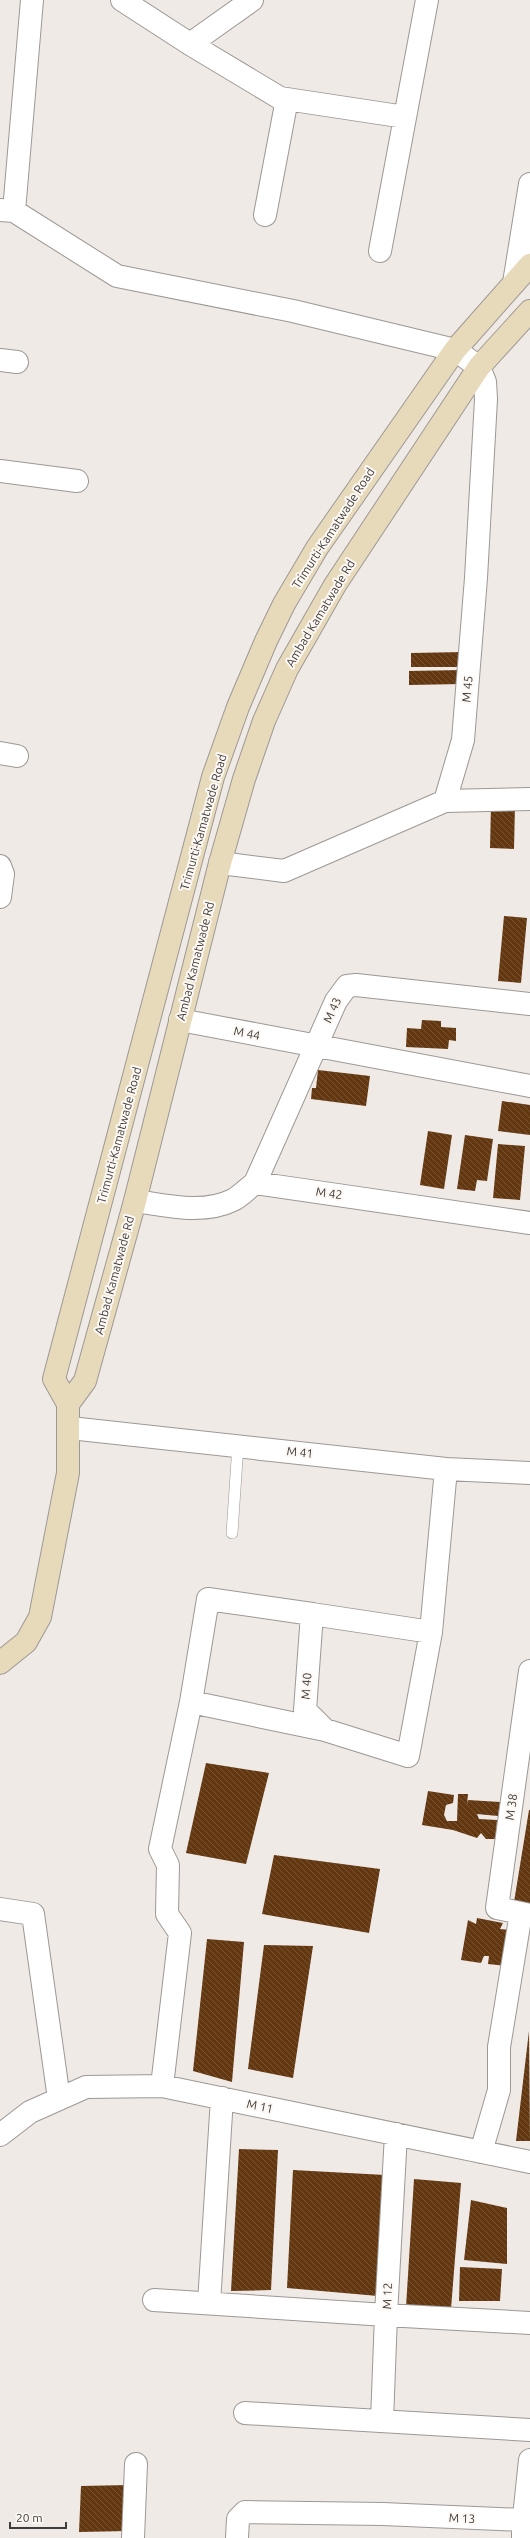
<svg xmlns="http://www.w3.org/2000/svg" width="530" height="2538" viewBox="0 0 530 2538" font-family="Ubuntu,sans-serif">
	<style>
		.building { fill: url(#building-back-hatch) }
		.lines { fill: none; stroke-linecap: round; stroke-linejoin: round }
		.lane-casing { stroke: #9d9894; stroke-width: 12 }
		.street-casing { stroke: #9d9894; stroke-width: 24 }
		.secondary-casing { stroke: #9d9894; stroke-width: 24 }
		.lane { stroke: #fff; stroke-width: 11 }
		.street { stroke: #fff; stroke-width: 22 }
		.secondary { stroke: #e7dabb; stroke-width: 22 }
		.labels { text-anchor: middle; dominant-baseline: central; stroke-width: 4; stroke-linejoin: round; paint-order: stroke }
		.street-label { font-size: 12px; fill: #3e3c3a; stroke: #fdf8f4 }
	</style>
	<defs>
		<pattern id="building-back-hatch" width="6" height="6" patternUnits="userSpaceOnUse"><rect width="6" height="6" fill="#633811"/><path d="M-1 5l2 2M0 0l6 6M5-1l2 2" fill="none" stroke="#775435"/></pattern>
	</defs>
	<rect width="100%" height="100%" fill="#f0eae6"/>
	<path class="building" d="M464,652V667H411V653Z
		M462,670V684L409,685V671Z
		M491,805H515L514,849L490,848Z
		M504,916L527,918L521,983L498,981Z
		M422,1020L441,1021V1027L456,1028V1041L449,1040L448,1049L406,1047L407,1028L421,1029Z
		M318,1070L370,1076L366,1106L311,1099L312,1088H316Z
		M502,1101L530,1105V1135L498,1131Z
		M428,1131L452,1135L444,1189L420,1185Z
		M465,1135L493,1139L487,1181L477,1180L475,1191L457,1189Z
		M498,1144L525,1146L520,1200L493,1198Z
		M206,1763L269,1773L246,1864L186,1853Z
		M428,1791L454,1795L453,1803L446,1805L444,1815L447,1821H457L458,1794H468L467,1805L468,1800L500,1802L498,1816L477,1814L479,1819L497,1820L496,1839H486L481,1833L477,1838L453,1830L422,1825Z
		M529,1810H530V1905L514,1902Z
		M274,1855L380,1869L369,1933L262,1914Z
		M477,1918L503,1923L500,1929L510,1930L507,1966L488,1964L489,1956H484L481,1963L461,1960L468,1920L476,1924Z
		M207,1939L244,1942L232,2082L193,2071Z
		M264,1945L313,1946L293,2078L248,2069Z
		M529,2031L530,2141H516Z
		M239,2149L278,2150L271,2290L231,2291Z
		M293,2170L385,2175L378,2296L287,2288Z
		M414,2179L461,2183L451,2309L406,2307Z
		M471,2200L507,2208V2264L464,2260Z
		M460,2267L502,2269L500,2301H459Z
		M128,2485V2531L79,2532L81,2486Z"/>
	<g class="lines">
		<defs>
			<path id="lane" d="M232,1533L238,1445"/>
			<path id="street" d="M122,0L190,44L280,98L405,117
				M190,44L252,0
				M0,210L14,211L117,276L293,311L455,350L479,367L485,382L486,399L476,578L463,740L445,801L284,871L220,863
				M14,211L32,0
				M265,215L287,99
				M380,251L427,0
				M514,283L530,184
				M0,360L17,362
				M0,471L77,481
				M0,753L17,756
				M445,801L530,799
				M0,866L3,874L0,897
				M180,1020L530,1086
				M255,1183L336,1001L347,986L356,985L530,1004
				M135,1201C165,1205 203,1215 233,1200C241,1196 248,1188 255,1183L530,1223
				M70,1428L446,1469L530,1473
				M431,1632L312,1614L305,1710L325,1730L408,1756L431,1632L446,1469
				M530,1671L497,1908L530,1915
				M191,1702L325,1730
				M0,1909L33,1914L59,2099
				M162,2086L180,1933L167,1914L168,1865L160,1849L191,1702L208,1599L312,1614
				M396,2134L386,2315L530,2323
				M0,2135L30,2112L86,2087L162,2086L530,2162
				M481,2152L499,2090V2047L521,1913
				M154,2300L386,2315L382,2421
				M209,2303L222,2098
				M245,2413L530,2430
				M523,2526L530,2460
				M133,2538L136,2464
				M237,2538L238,2519L245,2512L383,2514L523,2520V2538"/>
			<path id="secondary" d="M68,1404L54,1379L213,777L238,707L266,641L284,604L317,548L455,350L530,265
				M0,1663L26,1642L40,1617L68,1473V1404L85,1381L135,1201L220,863L244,779L264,721L287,669L335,585L479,367L530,311"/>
		</defs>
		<use href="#lane" class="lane-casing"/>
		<use href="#street" class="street-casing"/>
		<use href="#secondary" class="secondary-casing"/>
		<use href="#lane" class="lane"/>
		<use href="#street" class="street"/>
		<use href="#secondary" class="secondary"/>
	</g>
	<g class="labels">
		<g class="street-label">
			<text transform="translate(333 528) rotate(-57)">Trimurti-Kamatwade Road</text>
			<text transform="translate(320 613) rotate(-59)">Ambad Kamatwade Rd</text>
			<text transform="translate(467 689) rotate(-85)">M 45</text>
			<text transform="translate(203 822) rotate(-74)">Trimurti-Kamatwade Road</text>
			<text transform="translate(195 961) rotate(-76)">Ambad Kamatwade Rd</text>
			<text transform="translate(332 1010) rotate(-65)">M 43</text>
			<text transform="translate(247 1033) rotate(11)">M 44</text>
			<text transform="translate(119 1135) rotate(-75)">Trimurti-Kamatwade Road</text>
			<text transform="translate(329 1193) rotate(8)">M 42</text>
			<text transform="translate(114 1275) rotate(-75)">Ambad Kamatwade Rd</text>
			<text transform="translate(300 1452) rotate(6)">M 41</text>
			<text transform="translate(306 1686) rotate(-86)">M 40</text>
			<text transform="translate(511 1807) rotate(-82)">M 38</text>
			<text transform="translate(260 2106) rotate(12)">M 11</text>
			<text transform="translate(387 2296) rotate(-88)">M 12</text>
			<text transform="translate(462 2518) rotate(3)">M 13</text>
		</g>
	</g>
	<path d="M10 2522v6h56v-6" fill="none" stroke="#3e3c3a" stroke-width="2"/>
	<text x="16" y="2522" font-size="12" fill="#3e3c3a" stroke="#fdf8f4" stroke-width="3" paint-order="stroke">20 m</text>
</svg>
